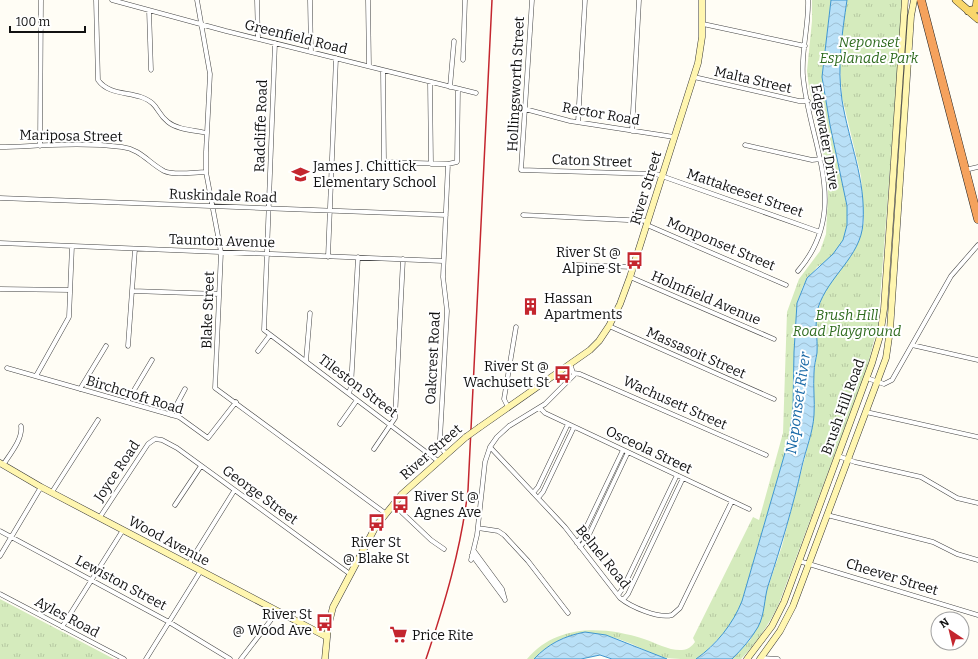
<svg xmlns="http://www.w3.org/2000/svg" width="978" height="659" viewBox="0 0 978 659" font-family="Bitter,serif">
	<style>
		.park { fill: url(#park-tufts) }
		.water { fill: url(#water-waves); stroke: #3f96cf }
		.lines { fill: none; stroke-linecap: round; stroke-linejoin: round }
		.street-casing { stroke: #444; stroke-width: 5 }
		.secondary-casing { stroke: #333; stroke-width: 7 }
		.primary-casing { stroke: #222; stroke-width: 8 }
		.highway-casing { stroke: #222; stroke-width: 9 }
		.street { stroke: #fff; stroke-width: 4 }
		.secondary { stroke: #fff6b0; stroke-width: 6 }
		.primary { stroke: #f9d66b; stroke-width: 7 }
		.highway { stroke: #f5a25d; stroke-width: 8 }
		.rail { stroke: #c4262e; stroke-width: 1.5 }
		.secondary-bridge-casing { stroke: #333; stroke-width: 7; stroke-linecap: butt }
		.secondary-bridge { stroke: #fff6b0; stroke-width: 6 }
		.labels { text-anchor: middle; dominant-baseline: central; stroke-width: 4; stroke-linejoin: round; paint-order: stroke }
		.street-label { font-size: 14px; fill: #111; stroke: #fff }
		.park-label { font-size: 14px; font-style: italic; fill: #2f6b1f; stroke: #fff }
		.poi-label { font-size: 14px; fill: #111; stroke: #fff; text-anchor: start }
		.water-label { font-size: 15px; font-style: italic; fill: #1768a6; stroke: #fff }
	</style>
	<defs>
		<pattern id="park-tufts" width="24" height="20" patternUnits="userSpaceOnUse"><rect width="24" height="20" fill="#d5ebbd"/><path d="M3 7l-1-3M5 7V3M7 7l1-3M15 17l-1-3M17 17v-4M19 17l1-3" fill="none" stroke="#b6c8a1"/></pattern>
		<pattern id="water-waves" width="16" height="10" patternUnits="userSpaceOnUse"><rect width="16" height="10" fill="#b9e0f7"/><path d="M0 5q4-4 8 0t8 0" fill="none" stroke="#9ebfd3"/></pattern>
	</defs>
	<rect width="100%" height="100%" fill="#fffdf5"/>
	<path class="park" d="M812,0H831L822,77L830,125L847,206V225L843,240L838,248L829,259L817,267L803,286L797,303L794,352L793,407L789,439L742,601L738,612L727,630L703,654L696,659C687,659 675,659 665,658C654,655 643,649 632,644C593,628 564,628 534,659H527C557,624 603,626 644,639C656,643 670,651 682,650C688,650 692,646 695,642L693,638L753,517L759,520L783,433L787,312L799,279L820,251L826,234L828,196L827,171L809,87L807,71L812,21Z
		M847,0H903L878,325L867,368L778,606C768,626 756,643 741,659H732L750,640L761,619L765,596L782,546L811,434L814,415V373L817,353L815,321L822,297L864,223L861,176L842,97L839,52Z
		M0,599L114,659H0Z"/>
	<path class="water" d="M831,0H847C842,34 837,66 842,100C849,143 866,179 863,223C861,257 828,276 818,308C814,323 818,337 817,353C816,359 814,366 814,373C813,387 815,401 814,415C813,432 806,449 802,466C793,507 781,546 768,586C764,599 765,614 758,627C751,639 742,649 732,659H696C716,645 733,624 742,601L789,439L793,407L794,352L797,303L807,278L833,254L843,240L847,225V206L830,125L822,77Z
		M585,632L606,635L667,659H612L600,655L581,659H534C548,644 564,636 585,632Z"/>
	<g class="lines">
		<defs>
			<path id="street" d="M96,0L98,80C108,94 126,92 141,97C160,104 155,112 168,122C178,130 194,130 207,133
				M112,0L226,31L476,93
				M197,0L210,74L206,152V172L221,252L215,388L385,513
				M257,0L258,38
				M310,0L311,52
				M368,0L369,66
				M532,0L521,170L656,174L820,232
				M149,10L151,70
				M703,24L805,46
				M275,43L264,330L438,461
				M463,60L465,0
				M383,70L384,162L448,164L457,162L458,89
				M694,77L799,101H808
				M430,82L431,164
				M450,87L454,41
				M525,109L570,121L674,137
				M578,122L585,0
				M632,131L639,0
				M745,145L812,160L821,159
				M40,146L41,0
				M0,147C40,146 82,142 122,147C140,149 149,163 164,171C175,176 194,172 206,172
				M965,170L978,167
				M0,198L446,215
				M523,215L648,221
				M647,225L786,285
				M0,243L443,261
				M328,257L336,58
				M576,265L633,267
				M798,271C852,208 809,144 803,76C801,51 809,25 808,0
				M630,277L774,339
				M0,289L70,290
				M133,291L219,294
				M609,326L774,399
				M912,345L978,360
				M128,346L135,249
				M258,351L270,335
				M306,361L310,313
				M7,368L179,417L208,438L236,402
				M574,373L580,374L766,455
				M36,376L69,317L72,246
				M867,378L884,384L892,380L951,276L978,245
				M80,389L106,346
				M349,393L351,387L358,257
				M127,402L152,360
				M508,407L504,399L516,327
				M540,408L545,413L749,509
				M866,412L978,437
				M171,415L185,389
				M340,424L357,400
				M490,447L565,527L620,598C631,607 659,619 672,615L680,608L732,501
				M374,449L395,418L403,259
				M446,454L441,448L440,439L447,311L443,277L448,164
				M838,456L855,462L921,477L957,498L978,503
				M3,465C10,454 23,439 21,426
				M52,492L98,420
				M533,493L538,487L568,424
				M538,498L543,492L574,427
				M393,504L431,540L444,549
				M175,505L201,466
				M827,515L933,542L957,554L978,560
				M100,517L148,444L155,439L162,440L177,448L350,574
				M478,528L498,531L504,535L528,561L568,613
				M0,531L169,622L230,659
				M577,543L582,536L623,450
				M580,547L587,539L628,452
				M474,551L502,589L505,600
				M472,555L504,598
				M0,556L41,487
				M471,560L477,535L485,462L490,447L497,437L509,426L545,404L574,375L570,364
				M799,561L978,615
				M188,565L234,491
				M0,594L124,659
				M618,595L623,588L677,475
				M623,600L628,594L683,478
				M62,627L123,530
				M761,658L778,659
				M146,659L200,572
				M241,659L277,612"/>
			<path id="secondary" d="M480,427L590,350L599,341L609,326L620,304L630,277L698,63L702,37V0
				M0,463L41,487L327,637
				M325,659L328,627L333,607L376,526L402,494L466,437
				M747,659L772,626L784,602L872,363L880,336L884,309L905,0
				M760,659L780,631L793,606L886,358L890,330L911,16L914,0"/>
			<path id="primary" d="M956,0L978,19
				M968,11L976,9L977,0"/>
			<path id="highway" d="M921,0L978,219"/>
		</defs>
		<use href="#street" class="street-casing"/>
		<use href="#secondary" class="secondary-casing"/>
		<use href="#primary" class="primary-casing"/>
		<use href="#highway" class="highway-casing"/>
		<use href="#street" class="street"/>
		<use href="#secondary" class="secondary"/>
		<use href="#primary" class="primary"/>
		<use href="#highway" class="highway"/>
		<path class="rail" d="M426,659C445,603 461,549 468,490L492,0"/>
		<defs>
			<path id="secondary-bridge" d="M466,437L480,427"/>
		</defs>
		<use href="#secondary-bridge" class="secondary-bridge-casing"/>
		<use href="#secondary-bridge" class="secondary-bridge"/>
	</g>
	<defs>
		<symbol id="school-bare" viewBox="-9 -9 18 18"><path d="M0-5L7-2L0 1L-7-2ZM-4 1L0 2.5L4 1V4Q0 6-4 4Z" fill="#c4262e" stroke="#fff" stroke-width="2.5" paint-order="stroke"/></symbol>
		<symbol id="bus-bare" viewBox="-9 -9 18 18"><path d="M-5-6H5V4H4V6H2V4H-2V6H-4V4H-5ZM-3.5-4V0h7V-4ZM-3.5 1.2v1.5H-2V1.2ZM2 1.2v1.5H3.5V1.2Z" fill="#c4262e" stroke="#fff" stroke-width="2.5" paint-order="stroke"/></symbol>
		<symbol id="building-bare" viewBox="-9 -9 18 18"><path d="M-4-6H4V6H1V3H-1V6H-4ZM-2.5-4.3h1.7v1.8h-1.7ZM.8-4.3h1.7v1.8H.8ZM-2.5-1h1.7V.8h-1.7ZM.8-1h1.7V.8H.8Z" fill="#c4262e" stroke="#fff" stroke-width="2.5" paint-order="stroke"/></symbol>
		<symbol id="supermarket-bare" viewBox="-9 -9 18 18"><path d="M-6-5.5h2.5l.6 2H6L4.5 2H-2.5L-4.4-4H-6ZM-1.5 3.2a1.3 1.3 0 1 0 .1 0ZM3 3.2a1.3 1.3 0 1 0 .1 0Z" fill="#c4262e" stroke="#fff" stroke-width="2.5" paint-order="stroke"/></symbol>
	</defs>
	<g fill-rule="evenodd">
		<use href="#school-bare" x="288" y="162" width="25" height="25"/>
		<use href="#bus-bare" x="622" y="248" width="25" height="25"/>
		<use href="#building-bare" x="518" y="294" width="25" height="25"/>
		<use href="#bus-bare" x="550" y="362" width="25" height="25"/>
		<use href="#bus-bare" x="388" y="492" width="25" height="25"/>
		<use href="#bus-bare" x="364" y="510" width="25" height="25"/>
		<use href="#bus-bare" x="312" y="610" width="25" height="25"/>
		<use href="#supermarket-bare" x="386" y="622" width="25" height="25"/>
	</g>
	<g class="labels">
		<g class="street-label">
			<text transform="translate(296 37) rotate(14)">Greenfield Road</text>
			<text transform="translate(753 80) rotate(13)">Malta Street</text>
			<text transform="translate(516 84) rotate(-87)">Hollingsworth Street</text>
			<text transform="translate(601 114) rotate(10)">Rector Road</text>
			<text transform="translate(261 126) rotate(-88)">Radcliffe Road</text>
			<text transform="translate(71 136) rotate(1)">Mariposa Street</text>
			<text transform="translate(825 137) rotate(80)">Edgewater Drive</text>
			<text transform="translate(592 161) rotate(2)">Caton Street</text>
			<text transform="translate(646 188) rotate(-73)">River Street</text>
			<text transform="translate(745 193) rotate(19)">Mattakeeset Street</text>
			<text transform="translate(223 196) rotate(2)">Ruskindale Road</text>
			<text transform="translate(222 241) rotate(2)">Taunton Avenue</text>
			<text transform="translate(721 244) rotate(23)">Monponset Street</text>
			<text transform="translate(706 298) rotate(23)">Holmfield Avenue</text>
			<text transform="translate(208 310) rotate(-88)">Blake Street</text>
			<text transform="translate(696 353) rotate(24)">Massasoit Street</text>
			<text transform="translate(433 358) rotate(-87)">Oakcrest Road</text>
			<text transform="translate(358 386) rotate(37)">Tileston Street</text>
			<text transform="translate(135 395) rotate(17)">Birchcroft Road</text>
			<text transform="translate(675 403) rotate(24)">Wachusett Street</text>
			<text transform="translate(843 407) rotate(-70)">Brush Hill Road</text>
			<text transform="translate(649 450) rotate(25)">Osceola Street</text>
			<text transform="translate(431 452) rotate(-41)">River Street</text>
			<text transform="translate(117 471) rotate(-56)">Joyce Road</text>
			<text transform="translate(260 495) rotate(36)">George Street</text>
			<text transform="translate(169 541) rotate(28)">Wood Avenue</text>
			<text transform="translate(603 557) rotate(51)">Belnel Road</text>
			<text transform="translate(892 577) rotate(17)">Cheever Street</text>
			<text transform="translate(121 583) rotate(28)">Lewiston Street</text>
			<text transform="translate(67 617) rotate(28)">Ayles Road</text>
		</g>
		<g class="park-label">
			<text x="869" y="42">Neponset<tspan x="869" dy="16">Esplanade Park</tspan></text>
			<text x="847" y="315">Brush Hill<tspan x="847" dy="16">Road Playground</tspan></text>
		</g>
		<g class="poi-label">
			<text x="313" y="166">James J. Chittick<tspan x="313" dy="16">Elementary School</tspan></text>
			<text x="621" y="252" text-anchor="end">River St @<tspan x="621" dy="16">Alpine St</tspan></text>
			<text x="544" y="298">Hassan<tspan x="544" dy="16">Apartments</tspan></text>
			<text x="549" y="366" text-anchor="end">River St @<tspan x="549" dy="16">Wachusett St</tspan></text>
			<text x="414" y="496">River St @<tspan x="414" dy="16">Agnes Ave</tspan></text>
			<text x="376" y="542" text-anchor="middle">River St<tspan x="376" dy="16">@ Blake St</tspan></text>
			<text x="312" y="614" text-anchor="end">River St<tspan x="312" dy="16">@ Wood Ave</tspan></text>
			<text x="412" y="635">Price Rite</text>
		</g>
		<g class="water-label">
			<text transform="translate(798 403) rotate(-82)">Neponset River</text>
		</g>
	</g>
	<g transform="translate(950 631) rotate(325)"><circle r="19" fill="#ffffff" stroke="#a0a0a0"/>
	<path d="M0-3L7 15L0 10L-7 15Z" fill="#c4262e"/>
	<text y="-6" font-size="11" font-weight="bold" text-anchor="middle" fill="#111111">N</text>
	</g>
	<path d="M10 26v6h75v-6" fill="none" stroke="#111111" stroke-width="2"/>
	<text x="16" y="26" font-size="12" fill="#111111" stroke="#ffffff" stroke-width="3" paint-order="stroke">100 m</text>
</svg>
